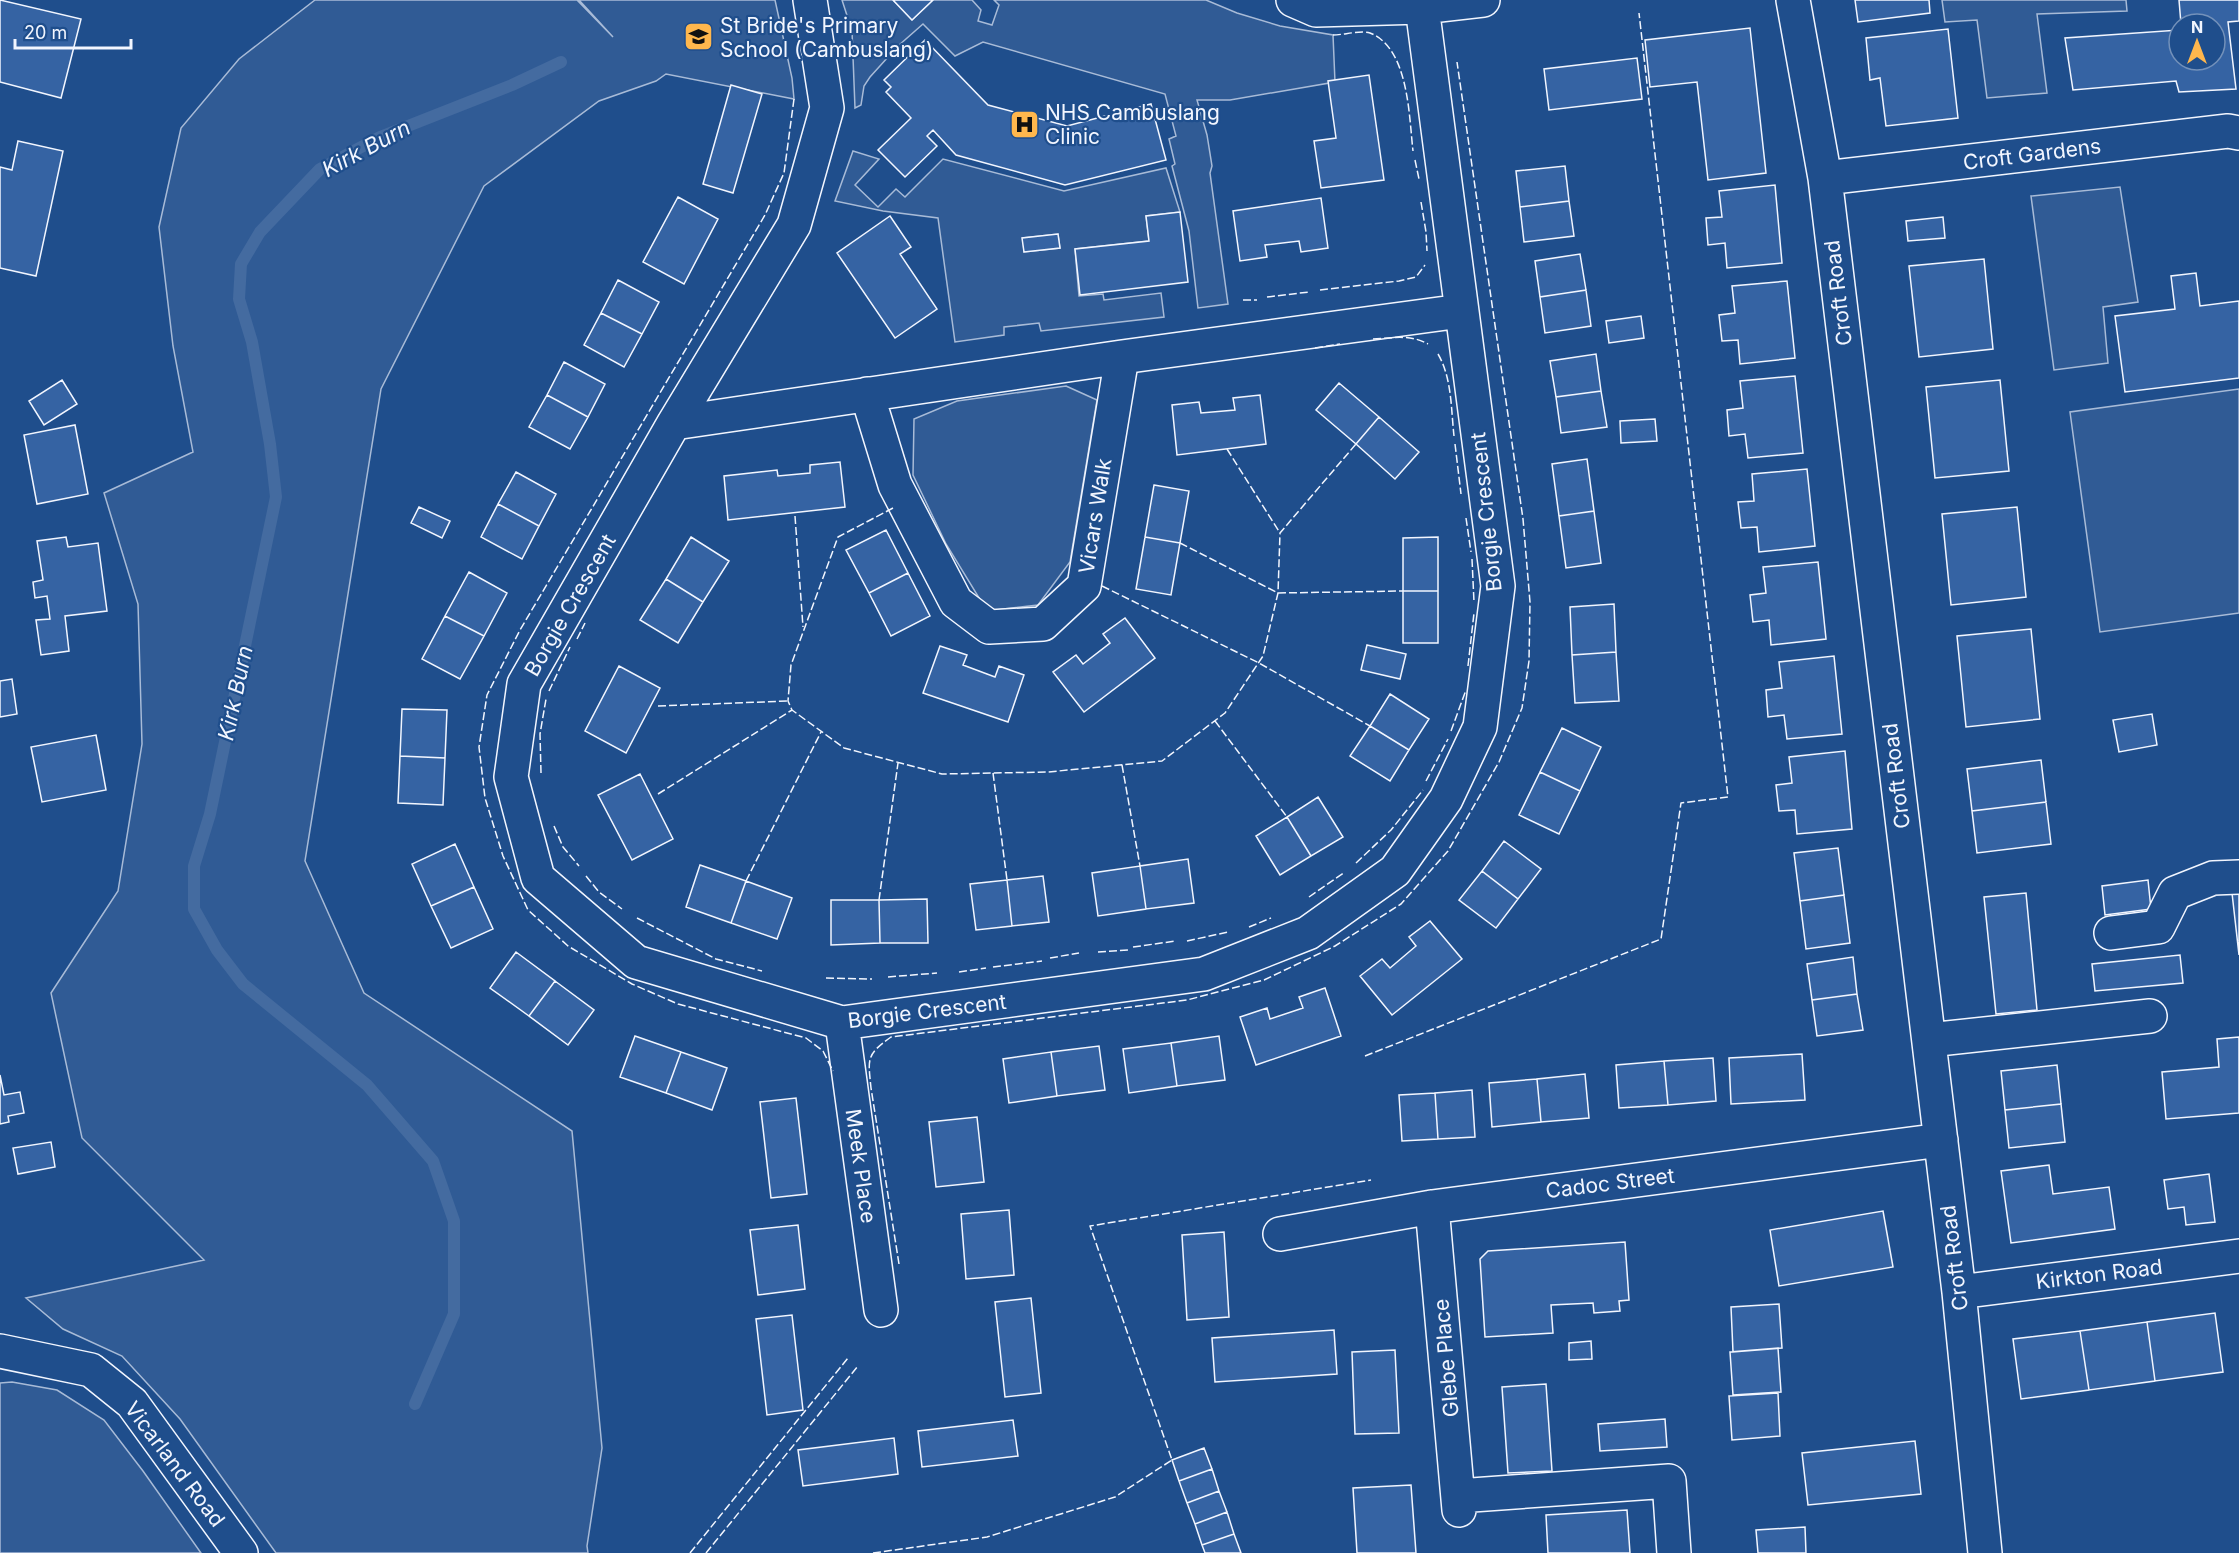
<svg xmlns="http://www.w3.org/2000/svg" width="2239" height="1553" viewBox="0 0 2239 1553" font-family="Inter,sans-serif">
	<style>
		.built { fill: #305b95; stroke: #a8bbd7; stroke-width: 1.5; fill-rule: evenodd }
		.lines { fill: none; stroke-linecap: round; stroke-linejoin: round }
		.stream { stroke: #446ba0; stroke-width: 12 }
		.building { fill: #3563a3; stroke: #f2f6ff; stroke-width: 1.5 }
		.minor-casing { stroke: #f2f6ff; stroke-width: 36 }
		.minor { stroke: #1f4e8c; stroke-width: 33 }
		.fence { stroke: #f2f6ff; stroke-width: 1.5; stroke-dasharray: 8 3; stroke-linecap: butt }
		.labels { text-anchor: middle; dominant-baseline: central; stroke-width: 4.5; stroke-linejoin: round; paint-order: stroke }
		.poi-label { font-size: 21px; fill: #f2f6ff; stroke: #1f4e8c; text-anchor: start }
		.street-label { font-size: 21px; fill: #f2f6ff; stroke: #1f4e8c }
		.water-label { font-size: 22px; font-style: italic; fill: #f2f6ff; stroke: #1f4e8c }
	</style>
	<rect width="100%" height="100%" fill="#1f4e8c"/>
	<path class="built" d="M315,0H577L613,37L579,0H775L792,78L794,99L666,74L656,81L599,101L484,186L381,389L305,861L364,993L572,1131L602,1448L587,1546L588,1553H276L180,1419L122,1356L63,1329L26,1298L204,1260L82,1138L51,993L118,891L142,744L138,604L104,493L193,452L173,346L159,227L181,128L239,59Z
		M842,0H893L912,20L933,0H972L981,10L978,21L992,25L999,5L994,0H1206L1237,13L1280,26L1333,35L1335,82L1230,100H1197L1207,135L1212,166L1210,173L1228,304L1198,308L1189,231L1172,166L1175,164L1169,139L1176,136L1165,94L983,42L955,56L923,24L898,46L870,77L864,86L861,105L855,108L852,31Z
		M1942,0H2126L2127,11L2037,14L2047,93L1987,98L1977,20L1945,22Z
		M853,151L879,159L855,185L878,207L896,189L905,197L943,159L1064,191L1166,168L1180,212L1146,216L1149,241L1075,249L1079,296L1103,294L1104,300L1161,293L1164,317L1041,331L1039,323L1004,327V335L955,342L938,218L883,211L835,201ZM1058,234L1060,248L1024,252L1023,238Z
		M2120,187L2138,302L2103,307L2108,363L2054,370L2031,196Z
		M1066,386L1097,400L1070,562L1038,605L987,611L946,544L913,475L914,419L957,401Z
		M2239,389V613L2100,632L2070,412Z
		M12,1382L57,1390L104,1420L143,1471L201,1553H0V1383Z"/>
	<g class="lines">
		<path class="stream" d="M415,1404L454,1314V1221L433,1161L367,1085L243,984L217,950L194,909V866L210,814L276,497L270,444L252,342L239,299L241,264L260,232L320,169L380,137L512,85L561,62"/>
	</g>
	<path class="building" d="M0,0L81,19L61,98L0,82Z
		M893,0H933L912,20Z
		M1855,0H1929L1930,13L1858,22Z
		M2179,0H2239V21L2228,22L2236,89L2179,92L2176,81L2073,90L2065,38L2179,30V60H2215V24H2181Z
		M1750,28L1766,173L1708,180L1697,82L1650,87L1645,40Z
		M1948,29L1958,118L1886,126L1880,78L1870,80L1866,38Z
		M925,40L988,105L1067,126L1151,104L1166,160L1065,185L956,155L933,130L927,136L937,146L905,177L878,150L911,118L886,92L891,87L884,80Z
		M1637,58L1642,99L1549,110L1544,69Z
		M1369,75L1384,180L1321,188L1314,141L1336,138L1328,81Z
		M731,85L762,94L733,193L703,184Z
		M18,141L63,151L36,276L0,268V167L12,170Z
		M1565,166L1569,201L1520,207L1516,171Z
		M1775,185L1782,263L1727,268L1725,243L1708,245L1706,218L1722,217L1719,191Z
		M678,197L718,219L684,284L643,262Z
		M1321,198L1328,248L1301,252L1299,241L1265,245L1267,257L1240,261L1233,211Z
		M1569,201L1574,236L1524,242L1520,207Z
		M1180,212L1188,282L1080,295L1075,249L1149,241L1146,216Z
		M890,216L911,247L900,254L937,309L895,338L837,253Z
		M1943,217L1945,238L1908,241L1906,221Z
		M1058,234L1060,248L1024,252L1022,238Z
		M1580,254L1586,290L1540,297L1535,261Z
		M1984,259L1993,349L1919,357L1909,266Z
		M2196,273L2200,306L2239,301V378L2125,392L2115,316L2175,309L2171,276Z
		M618,280L659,302L642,334L601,313Z
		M1787,281L1795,358L1740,364L1738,340L1722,341L1719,315L1735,313L1732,286Z
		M1586,290L1591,326L1545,333L1540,297Z
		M601,313L642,334L624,367L584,345Z
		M1641,316L1644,338L1609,343L1606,321Z
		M1596,354L1601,391L1556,397L1550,361Z
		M564,362L605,384L588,417L547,395Z
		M1795,376L1803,453L1748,458L1745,434L1729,436L1727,410L1743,408L1740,381Z
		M62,380L77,404L44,425L29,401Z
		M2000,380L2009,471L1935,478L1926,387Z
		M1339,383L1379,417L1356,444L1316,410Z
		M1601,391L1607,427L1561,433L1556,397Z
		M547,395L588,417L570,449L529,427Z
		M1260,395L1266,444L1177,455L1172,405L1199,402L1201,413L1235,410L1233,398Z
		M1379,417L1419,452L1395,479L1356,444Z
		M1655,419L1657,441L1621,443L1620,421Z
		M75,425L88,494L37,504L24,435Z
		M1587,459L1594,511L1559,516L1552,464Z
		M840,462L845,507L728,520L724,476L777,470L778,476L810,473V465Z
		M1807,469L1815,546L1759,552L1757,527L1741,528L1738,502L1754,501L1752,474Z
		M516,472L556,494L539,526L498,504Z
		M1154,485L1189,491L1180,543L1145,537Z
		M498,504L539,526L522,559L481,537Z
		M419,507L450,521L442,538L411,523Z
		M2017,507L2026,597L1951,605L1942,514Z
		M1594,511L1601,563L1566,568L1559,516Z
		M886,530L908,573L869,593L846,550Z
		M66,537L68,547L98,543L107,611L65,616L69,651L41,655L36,620L50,619L47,596L35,598L33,582L43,580L37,541Z
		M691,537L729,561L703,602L666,579Z
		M1145,537L1180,543L1171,595L1136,589Z
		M1438,537V591H1403V538Z
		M1818,562L1826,639L1771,645L1769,620L1753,622L1750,595L1766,593L1763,567Z
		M469,572L507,593L484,636L445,616Z
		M908,573L930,616L891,636L869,593Z
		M666,579L703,602L678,643L640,620Z
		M1403,591H1438V643H1403Z
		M1614,604L1616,652L1572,655L1570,607Z
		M445,616L484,636L460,679L422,659Z
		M1125,618L1155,658L1084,712L1053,672L1076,655L1083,664L1110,643L1103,634Z
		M2031,629L2040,719L1966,727L1957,636Z
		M1367,645L1406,654L1400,679L1361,670Z
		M940,646L967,655L963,665L995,677L999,666L1024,675L1008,722L923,693Z
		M1616,652L1619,701L1575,703L1572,655Z
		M1834,656L1842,734L1787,739L1784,715L1768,717L1766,690L1782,688L1779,662Z
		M619,666L660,688L626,753L585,731Z
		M12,679L17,714L0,717V681Z
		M1390,694L1429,719L1409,750L1370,726Z
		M402,709L447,710L445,758L400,756Z
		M2152,714L2157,745L2119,752L2113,720Z
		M1370,726L1409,750L1390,781L1350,756Z
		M1562,728L1601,747L1580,791L1540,772Z
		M96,735L106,790L42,802L31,747Z
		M1845,751L1852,829L1797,834L1795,810L1779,811L1776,785L1792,783L1789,757Z
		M400,756L445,758L443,805L398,803Z
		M2041,760L2046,802L1972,811L1967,769Z
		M1540,772L1580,791L1559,834L1519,815Z
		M640,774L673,839L632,860L598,795Z
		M1318,797L1343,837L1311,856L1287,817Z
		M2046,802L2051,844L1977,853L1972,811Z
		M1287,817L1311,856L1280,875L1256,836Z
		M1504,841L1541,869L1518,899L1482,871Z
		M455,844L474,887L431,906L412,864Z
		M1838,848L1844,895L1800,901L1794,853Z
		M1188,859L1194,903L1146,909L1140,866Z
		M700,865L746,881L731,923L686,907Z
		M1140,866L1146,909L1098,916L1092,873Z
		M1482,871L1518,899L1496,928L1459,900Z
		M1043,876L1049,922L1012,926L1007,880Z
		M1007,880L1012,926L976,930L970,884Z
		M2148,880L2151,909L2105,915L2102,886Z
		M746,881L792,898L777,939L731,923Z
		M474,887L493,929L451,948L431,906Z
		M2239,892V955L2232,893Z
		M2026,893L2037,1010L1996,1014L1984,897Z
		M1844,895L1850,943L1806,949L1800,901Z
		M927,899L928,943H880L879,900Z
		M831,900H879L880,943L831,945Z
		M1430,921L1462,959L1392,1015L1360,976L1382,959L1390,968L1416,946L1409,937Z
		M516,952L555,981L529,1016L490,988Z
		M2180,955L2183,983L2095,991L2092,964Z
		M1853,957L1857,994L1812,1000L1807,964Z
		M555,981L594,1010L568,1045L529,1016Z
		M1325,988L1341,1036L1256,1065L1240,1017L1267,1008L1270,1019L1303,1008L1299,997Z
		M1857,994L1863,1030L1817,1036L1812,1000Z
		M635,1036L681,1052L666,1093L620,1077Z
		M1219,1036L1225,1080L1177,1086L1171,1043Z
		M2239,1037V1113L2166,1119L2162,1072L2219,1067L2217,1039Z
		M1171,1043L1177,1086L1129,1093L1123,1049Z
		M1099,1046L1105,1090L1057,1096L1051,1052Z
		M681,1052L727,1068L712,1110L666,1093Z
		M1051,1052L1057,1096L1009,1103L1003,1059Z
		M1802,1054L1805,1100L1731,1104L1729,1058Z
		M1713,1058L1716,1101L1668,1105L1664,1061Z
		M1664,1061L1668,1105L1619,1108L1616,1065Z
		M2057,1065L2061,1104L2005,1110L2001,1071Z
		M1585,1074L1589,1118L1541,1122L1537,1079Z
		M0,1075L4,1095L20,1092L24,1113L8,1116L9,1122L0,1124Z
		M1537,1079L1541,1122L1492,1127L1489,1083Z
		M1472,1090L1475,1137L1438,1139L1435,1093Z
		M1435,1093L1438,1139L1402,1141L1399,1095Z
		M796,1098L807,1194L771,1198L760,1102Z
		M2061,1104L2065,1142L2009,1148L2005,1110Z
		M977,1117L984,1182L936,1187L929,1122Z
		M51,1142L55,1167L18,1174L13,1148Z
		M2049,1165L2053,1194L2109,1187L2115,1229L2011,1243L2001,1171Z
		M2209,1174L2215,1222L2186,1225L2184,1207L2168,1209L2164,1180Z
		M1009,1210L1014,1275L966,1279L961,1214Z
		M1883,1211L1893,1267L1779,1286L1770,1230Z
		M798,1225L805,1289L758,1295L750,1230Z
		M1224,1232L1229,1317L1187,1320L1182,1235Z
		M1625,1242L1629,1300L1619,1301L1620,1311L1594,1313L1593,1303L1551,1305L1553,1333L1485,1337L1480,1259L1488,1251Z
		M1031,1298L1041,1393L1005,1397L995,1302Z
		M1779,1304L1782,1348L1733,1352L1731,1307Z
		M2215,1313L2223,1372L2155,1381L2147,1322Z
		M792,1315L803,1410L767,1415L756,1319Z
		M2147,1322L2155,1381L2089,1390L2080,1331Z
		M1334,1330L1337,1374L1215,1382L1212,1338Z
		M2080,1331L2089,1390L2021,1399L2013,1339Z
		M1591,1341L1592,1359L1569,1360V1343Z
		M1778,1348L1781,1392L1733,1395L1730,1352Z
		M1395,1350L1399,1433L1355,1434L1352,1352Z
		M1546,1384L1552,1471L1508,1473L1502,1387Z
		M1778,1393L1780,1436L1732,1440L1729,1396Z
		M1665,1419L1667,1447L1600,1451L1598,1424Z
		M1013,1420L1018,1456L922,1467L918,1431Z
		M894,1438L898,1474L803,1486L798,1450Z
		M1915,1441L1921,1494L1808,1505L1802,1453Z
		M1204,1448L1212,1469L1179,1481L1172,1460Z
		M1212,1469L1219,1491L1187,1503L1179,1481Z
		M1411,1485L1416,1553H1357L1353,1488Z
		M1219,1491L1227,1512L1195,1524L1187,1503Z
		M1627,1510L1630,1553H1548L1546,1515Z
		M1227,1512L1234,1534L1202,1545L1195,1524Z
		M1805,1527L1806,1553H1758L1756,1530Z
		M1234,1534L1241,1553H1205L1202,1545Z"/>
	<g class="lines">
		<defs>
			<path id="minor" d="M810,0L827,108L794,225L674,423L524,684L511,777L538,878L636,962L842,1023L1204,974L1308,933L1395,871L1446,799L1480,727L1498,586L1422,7
				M1293,0L1316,10L1422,7L1483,0
				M1793,0L1825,178L1959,1292L1985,1553
				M1825,178L2228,131L2239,133
				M867,394L895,485L956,602L989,627L1043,624L1084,586L1122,357
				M674,423L1122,357L1461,311
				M2111,933L2158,927L2175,893L2213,878L2239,877
				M842,1023L881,1310
				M1929,1040L2150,1016
				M1432,1207L1459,1510
				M1280,1234L1432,1207L1941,1140
				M1959,1292L2239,1256
				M0,1351L91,1370L132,1403L241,1553
				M1458,1496L1669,1481L1674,1553"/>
		</defs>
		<use href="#minor" class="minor-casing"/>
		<use href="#minor" class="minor"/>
		<path class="fence" d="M1333,35C1343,35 1361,30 1370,33C1409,48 1409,117 1413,151
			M794,99L784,173L765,215L520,630L487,695L479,747L485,798L503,856L528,910L568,946L632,984L678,1004L806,1038L823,1051L833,1071
			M1415,160L1419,179
			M1421,202L1426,232L1427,251
			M1320,290L1399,281L1416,277L1425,265
			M1267,297L1309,292
			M1243,300H1257
			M1373,339C1393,338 1410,334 1428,344
			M1315,348L1340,344
			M1438,354C1452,378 1451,409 1454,436
			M1455,444L1461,494
			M1227,449L1280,533
			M893,508L838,537L791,665L788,701L792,710L844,748L942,774L1048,772L1162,761L1225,713L1263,656L1278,593L1280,533L1356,444
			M795,516L803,627
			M1466,518L1471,552
			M1180,543L1278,593L1403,591
			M1472,559L1474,602
			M1102,586L1259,663L1370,726
			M577,639L585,623
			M1468,666L1474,613
			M549,691L570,647
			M658,706L788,701
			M1215,721L1287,817
			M1451,731L1466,690
			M1122,765L1140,866
			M541,773L540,734L546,699
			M993,773L1007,880
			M1426,781L1448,739
			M658,794L792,710
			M554,826L563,847L579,866
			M1356,863L1391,830L1423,790
			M586,876L599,892L622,909
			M746,881L821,732
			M1309,897L1345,872
			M879,900L898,763
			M637,918L716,959L762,971
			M1249,927L1271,918
			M1187,941L1228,932
			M1133,947L1176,941
			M1098,952L1128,950
			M1050,958L1079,953
			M993,967L1042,961
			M959,972L986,968
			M888,977L937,973
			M826,978L872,979
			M1365,1056L1661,939L1681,803L1728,797L1639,13
			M899,1264L871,1088C868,1058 866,1055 891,1037L1187,1000L1264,980L1335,946L1401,904L1448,851L1499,762L1522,708L1529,661L1530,602L1523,519L1457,62
			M690,1553L848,1358
			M706,1553L858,1366
			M873,1553L987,1537L1115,1497L1172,1460L1090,1226L1371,1180"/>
	</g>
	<defs>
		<symbol id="school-square" viewBox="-11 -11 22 22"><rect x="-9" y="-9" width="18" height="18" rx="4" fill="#ffb74d" stroke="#1f4e8c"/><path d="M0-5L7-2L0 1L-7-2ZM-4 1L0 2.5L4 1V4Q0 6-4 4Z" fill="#111"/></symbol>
		<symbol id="hospital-square" viewBox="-11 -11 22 22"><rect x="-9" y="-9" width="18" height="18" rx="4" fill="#ffb74d" stroke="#1f4e8c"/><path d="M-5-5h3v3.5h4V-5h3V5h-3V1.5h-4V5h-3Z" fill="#111"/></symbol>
	</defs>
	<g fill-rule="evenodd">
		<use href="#school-square" x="682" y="20" width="33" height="33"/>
		<use href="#hospital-square" x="1008" y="108" width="33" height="33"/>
	</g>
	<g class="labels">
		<g class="poi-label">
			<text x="720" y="25">St Bride's Primary<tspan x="720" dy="24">School (Cambuslang)</tspan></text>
			<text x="1045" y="112">NHS Cambuslang<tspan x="1045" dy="24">Clinic</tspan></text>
		</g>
		<g class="street-label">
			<text transform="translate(2032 154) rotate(-7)">Croft Gardens</text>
			<text transform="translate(1838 293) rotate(-97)">Croft Road</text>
			<text transform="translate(1486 512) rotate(-96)">Borgie Crescent</text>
			<text transform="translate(1095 516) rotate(-81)">Vicars Walk</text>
			<text transform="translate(570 605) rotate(-60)">Borgie Crescent</text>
			<text transform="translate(1896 776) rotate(-97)">Croft Road</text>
			<text transform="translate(927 1011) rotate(-7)">Borgie Crescent</text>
			<text transform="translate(861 1166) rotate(82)">Meek Place</text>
			<text transform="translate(1610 1183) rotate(-7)">Cadoc Street</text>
			<text transform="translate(1954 1258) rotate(-97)">Croft Road</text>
			<text transform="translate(2099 1274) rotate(-7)">Kirkton Road</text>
			<text transform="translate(1446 1358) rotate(-95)">Glebe Place</text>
			<text transform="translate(175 1464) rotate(53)">Vicarland Road</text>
		</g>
		<g class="water-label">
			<text transform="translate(366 148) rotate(-28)">Kirk Burn</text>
			<text transform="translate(235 693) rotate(-78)">Kirk Burn</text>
		</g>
	</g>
	<g transform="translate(2197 42)"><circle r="28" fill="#1f4e8c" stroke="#7391ba" stroke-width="1.5"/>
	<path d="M0-4.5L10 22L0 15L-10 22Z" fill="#ffb74d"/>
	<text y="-9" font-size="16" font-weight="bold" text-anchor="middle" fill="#f2f6ff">N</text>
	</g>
	<path d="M15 39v9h116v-9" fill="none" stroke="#f2f6ff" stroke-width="3"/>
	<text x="24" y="39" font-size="18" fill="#f2f6ff" stroke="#1f4e8c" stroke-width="4.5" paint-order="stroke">20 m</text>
</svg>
